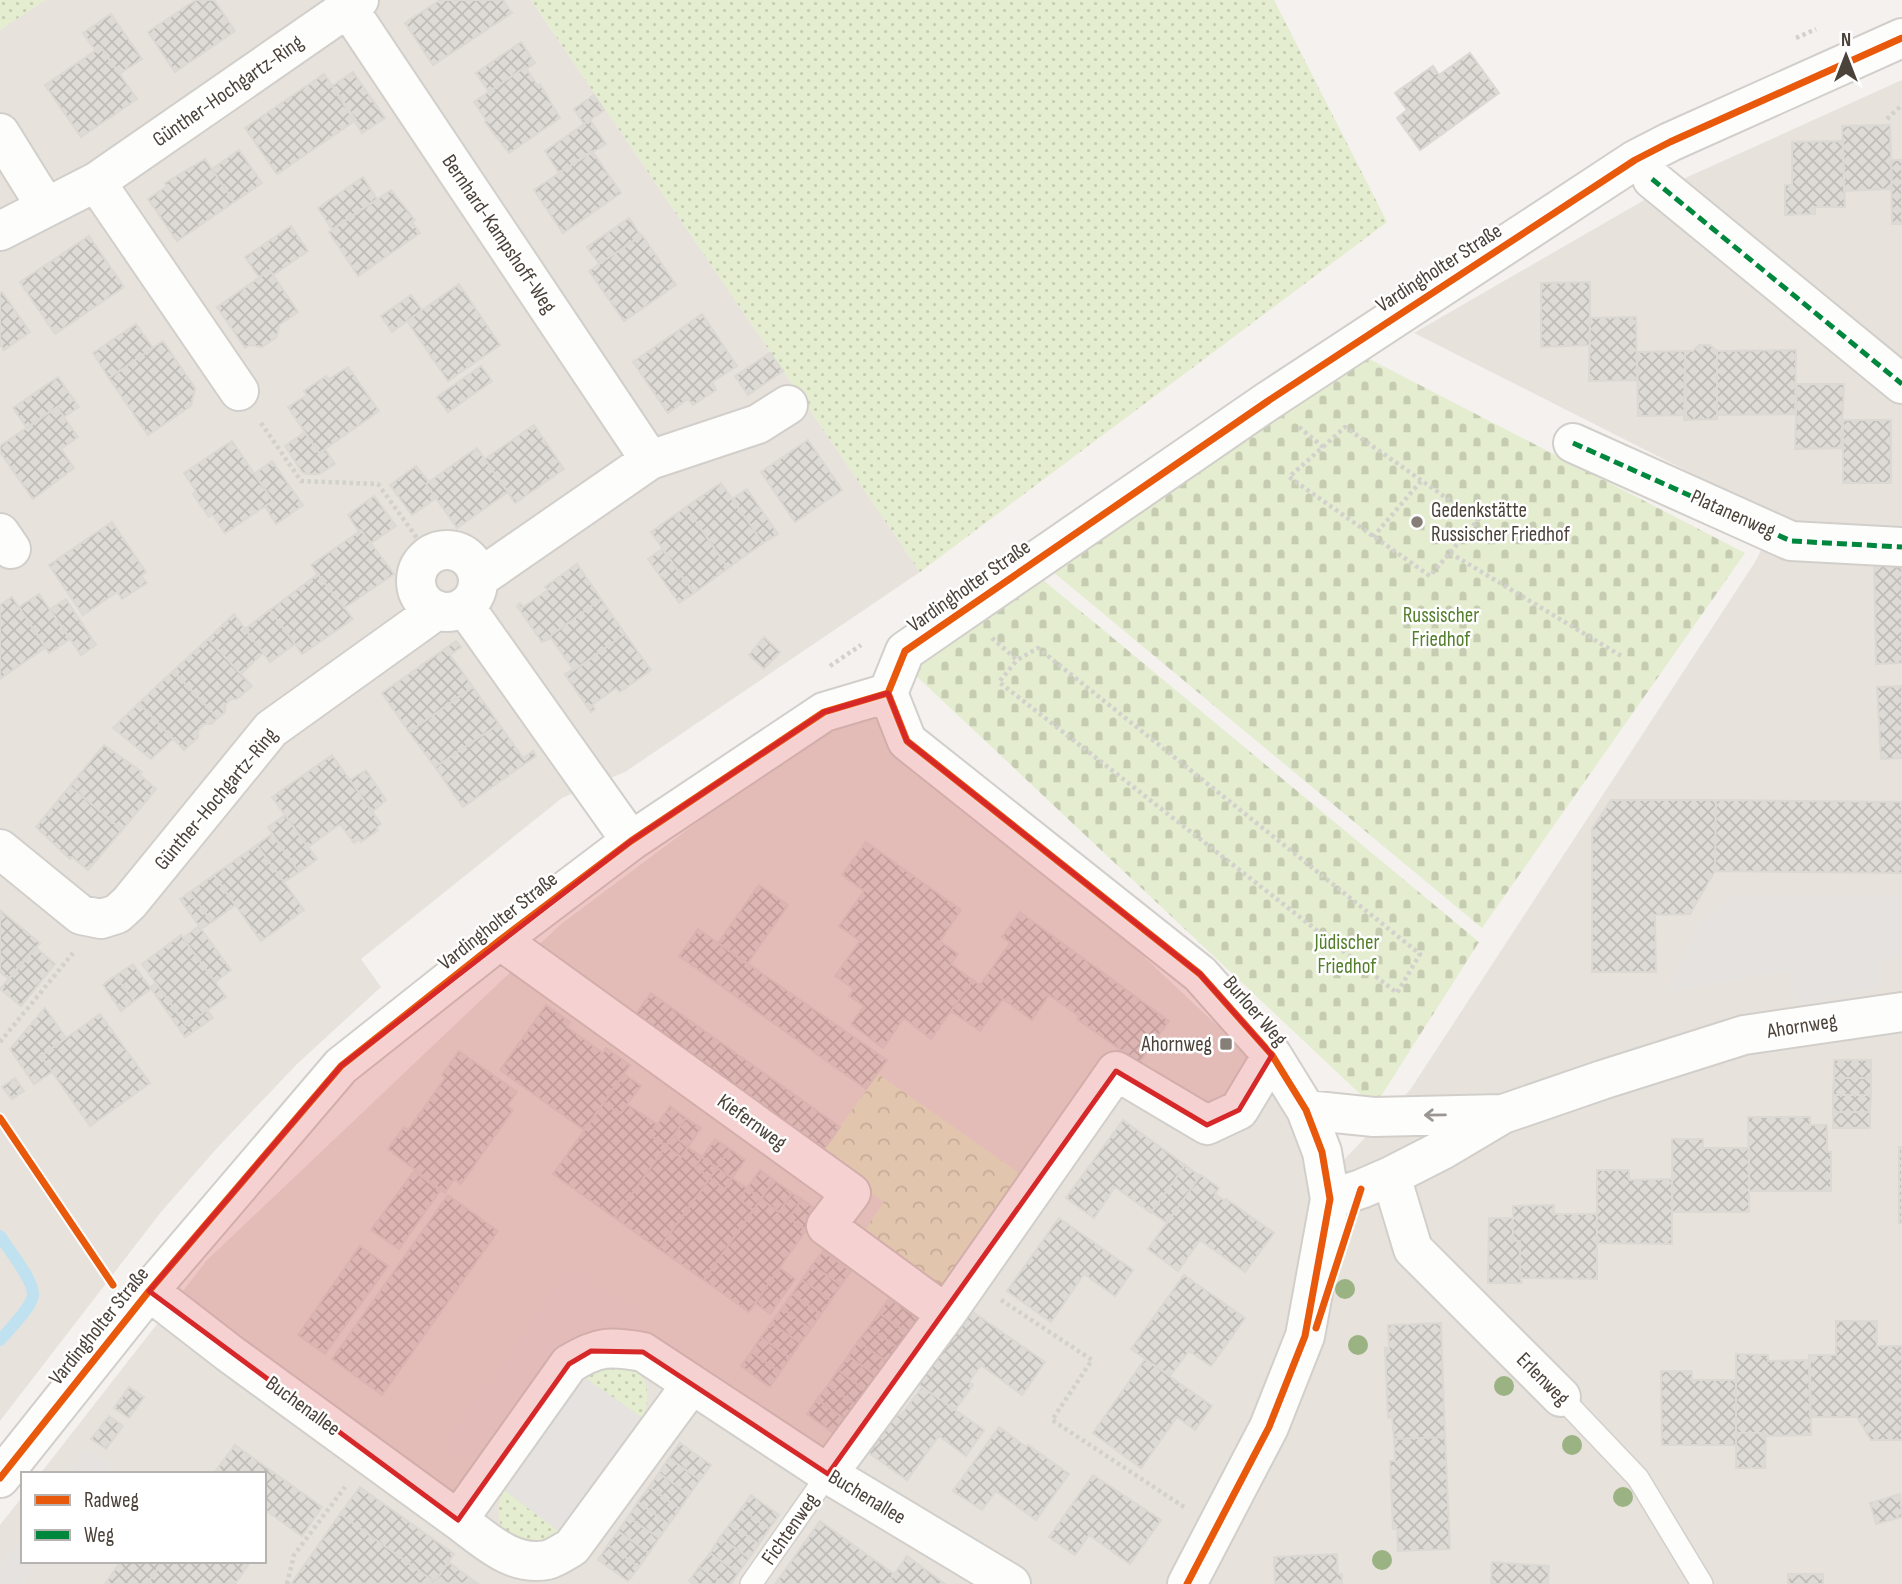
<svg xmlns="http://www.w3.org/2000/svg" width="1902" height="1584" viewBox="0 0 1902 1584" font-family="'Sofia Sans Condensed',sans-serif">
	<style>
		.residential { fill: #e7e2dc }
		.grass { fill: url(#grass-dots) }
		.forest { fill: url(#forest-crowns) }
		.cemetery { fill: url(#cemetery-stones) }
		.parking { fill: #e6e2df }
		.lines { fill: none; stroke-linecap: round; stroke-linejoin: round }
		.stream { stroke: #c0e2f0; stroke-width: 12 }
		.building { fill: url(#building-cross-hatch); stroke: #dcd8d4; stroke-width: 2 }
		.lane-casing { stroke: #d2cfcb; stroke-width: 24 }
		.street-casing { stroke: #d2cfcb; stroke-width: 42 }
		.path { stroke: #d3d1cc; stroke-width: 4.5; stroke-dasharray: 3.5 3.5; stroke-linecap: butt }
		.lane { stroke: #fdfdfc; stroke-width: 21 }
		.street { stroke: #fdfdfc; stroke-width: 38 }
		.quiet { stroke: #00873e; stroke-width: 5; stroke-dasharray: 10 5; stroke-linecap: butt }
		.cycleway-casing { stroke: #fff; stroke-width: 11 }
		.cycleway { stroke: #e8590c; stroke-width: 7 }
		.tree { fill: #9bb283 }
		.oneway { stroke: #9b9691 }
		.marked { fill: #d62828; fill-opacity: 0.2; stroke: #d62828; stroke-width: 5; stroke-linejoin: round }
		.poi-dot { fill: #867f78; stroke: #fff; stroke-width: 2.5 }
		.labels { text-anchor: middle; dominant-baseline: central; stroke-width: 5; stroke-linejoin: round; paint-order: stroke }
		.street-label { font-size: 21px; fill: #4b4239; stroke: #fff }
		.poi-label { font-size: 21px; fill: #4b4239; stroke: #fff; text-anchor: start }
		.park-label { font-size: 21px; fill: #537e2b; stroke: #fff }
	</style>
	<defs>
		<pattern id="grass-dots" width="8" height="8" patternUnits="userSpaceOnUse" patternTransform="scale(1.75)"><rect width="8" height="8" fill="#e4edcf"/><path d="M2 2h.1M6 6h.1" fill="none" stroke="#c5ccb2" stroke-width="1.8" stroke-linecap="round"/></pattern>
		<pattern id="forest-crowns" width="20" height="18" patternUnits="userSpaceOnUse" patternTransform="scale(1.75)"><rect width="20" height="18" fill="#e4edcf"/><path d="M2 6a3 3 0 1 1 6 0M12 15a3 3 0 1 1 6 0" fill="none" stroke="#c5ccb2"/></pattern>
		<pattern id="cemetery-stones" width="16" height="16" patternUnits="userSpaceOnUse" patternTransform="scale(1.75)"><rect width="16" height="16" fill="#e4edcf"/><path d="M2 7V4a2 2 0 0 1 4 0v3zM10 15v-3a2 2 0 0 1 4 0v3z" fill="#c5ccb2"/></pattern>
		<pattern id="building-cross-hatch" width="8" height="8" patternUnits="userSpaceOnUse" patternTransform="scale(1.75)"><rect width="8" height="8" fill="#dedad6"/><path d="M0 0l8 8M0 8l8-8" fill="none" stroke="#c0bcb8"/></pattern>
	</defs>
	<rect width="100%" height="100%" fill="#f4f1ee"/>
	<path class="residential" d="M45,0H531L920,572L625,772L562,798L361,959L381,987L297,1064L218,1147L161,1212L0,1421V30Z
		M1902,80V1584H0V1525L23,1496V1561H264V1474H40L207,1260L561,924L866,696L1253,1059L1343,1161L1410,1090L1755,562L1778,517L1414,333L1672,184Z"/>
	<path class="grass" d="M0,0H45L0,30Z
		M531,0H1274L1387,222L920,572Z
		M619,1362C651,1376 650,1387 644,1419L581,1375Z
		M504,1490L561,1533L538,1546L505,1535C498,1518 495,1507 504,1490Z"/>
	<path class="forest" d="M878,1074L1022,1175L938,1293L859,1239L884,1202L819,1156Z"/>
	<path class="cemetery" d="M1352,350L1745,553L1482,928L1040,561Z
		M1031,570L1479,942L1374,1107L894,655Z"/>
	<path class="parking" d="M1731,895H1902V956L1877,961L1883,986L1796,1005L1788,971L1669,991L1697,927Z
		M570,1267L648,1319L639,1332L613,1326L590,1329L573,1338L554,1358L477,1466L445,1444Z
		M581,1375L644,1419L561,1533L504,1490Z
		M88,1449L110,1465L103,1474H69Z
		M23,1536V1561H38L21,1584H0V1567Z"/>
	<g class="lines">
		<path class="stream" d="M0,1236C8,1249 34,1280 33,1295C32,1307 8,1331 0,1340"/>
	</g>
	<path class="building" d="M196,0H214L235,31L175,72L148,32Z
		M440,0H503L512,13L433,65L405,23Z
		M111,14L142,59L119,74L101,47L96,51L83,33Z
		M521,42L535,63L526,69L525,67L489,92L476,73Z
		M101,47L137,99L81,137L45,85Z
		M1470,53L1499,93L1420,150L1397,118L1407,110L1395,93L1433,66L1439,75Z
		M525,67L538,86L540,84L560,118L509,153L485,122L487,121L474,102Z
		M353,72L385,118L362,133L332,86Z
		M324,74L356,120L277,174L245,128Z
		M594,95L604,110L584,124L574,109Z
		M590,120L606,144L559,173L545,151Z
		M1890,125L1892,189L1844,191L1842,126Z
		M1843,141L1845,207H1815V214L1785,215V185H1792V142Z
		M239,150L262,183L234,202L212,169Z
		M592,151L621,193L563,233L534,190Z
		M205,159L234,202L177,241L148,199L167,186L165,183Z
		M1891,160H1902V224H1892Z
		M363,177L377,199L332,229L318,208Z
		M391,190L415,220L412,222L420,233L358,276L329,232Z
		M629,218L641,236L599,264L587,247Z
		M291,226L308,251L273,275L270,270L259,277L245,257Z
		M642,235L676,285L624,321L589,271Z
		M89,236L124,287L55,334L20,282Z
		M270,270L298,312L279,325L277,337L262,347L250,345L245,348L217,307Z
		M1590,282V345L1541,347V283Z
		M459,284L500,345L448,381L407,321Z
		M2,292L30,332L4,350L0,344V293Z
		M411,295L422,310L392,332L381,316Z
		M702,314L737,366L712,382L716,390L693,405L688,399L668,413L633,362Z
		M1636,317L1637,380L1589,381L1590,318Z
		M136,324L153,348L109,378L93,353Z
		M163,341L195,388L191,406L148,435L109,378Z
		M1699,345H1710L1717,351V419L1684,420L1685,351H1693Z
		M1796,350L1795,414L1717,415V351Z
		M1685,351L1686,415L1638,416L1637,352Z
		M770,353L783,371L748,395L735,376Z
		M481,366L492,381L448,412L437,397Z
		M348,367L379,411L319,453L288,407L307,395L304,391L326,376L329,379Z
		M58,377L79,407L64,417L57,407L27,428L13,408Z
		M1797,384H1844L1841,448L1795,449Z
		M57,407L78,437L61,449L74,468L33,499L0,452V446Z
		M1843,420H1891V483H1843Z
		M534,425L564,469L515,503L485,459Z
		M305,432L319,453L325,449L335,464L319,474H307L302,472L285,446Z
		M808,440L842,490L795,522L761,472Z
		M232,441L273,501L225,533L212,514L209,517L193,494L196,491L184,473Z
		M477,448L508,492L457,528L426,484Z
		M272,461L303,505L276,524L265,506L273,501L254,474Z
		M416,466L429,482L426,484L436,498L412,515L390,485Z
		M721,483L763,543L728,568L686,507Z
		M747,489L778,534L763,543L732,499Z
		M374,496L396,526L371,543L361,530L359,532L348,515Z
		M686,507L728,568L694,593L651,532Z
		M112,522L146,572L141,576L147,583L122,599L117,592L83,615L49,565Z
		M361,530L394,574L344,608L311,565Z
		M662,549L694,593L679,603L648,559Z
		M1874,557H1902V663L1876,664Z
		M577,564L601,599L542,642L517,606L520,603L523,607L548,590L545,587Z
		M318,574L353,619L302,654L270,610Z
		M39,594L70,639L49,653L19,607Z
		M12,597L46,647L0,679V605Z
		M66,599L96,645L81,655L50,609Z
		M601,599L625,634L566,676L565,674L573,669L551,638L542,642Z
		M270,610L295,644L270,662L245,629Z
		M234,614L263,653L241,674L208,639Z
		M625,634L651,670L620,692L616,688L592,705L595,709L591,712L566,676Z
		M764,637L780,652L764,669L749,655Z
		M208,639L252,686L237,699H231L225,705V712L218,718L173,671Z
		M456,641L461,647L450,655L473,687L409,732L382,693Z
		M173,671L218,718L211,724H204L198,730V737L184,750L139,703Z
		M1902,686V758L1881,759L1877,687Z
		M473,687L499,724L435,767L409,732Z
		M139,703L173,739L151,759L113,728Z
		M499,724L523,758L533,751L536,756L463,807L435,767Z
		M104,745L142,772L140,775L156,789L122,830L70,786Z
		M332,755L381,824L376,828L378,830L361,842L359,839L354,843L340,824L308,847L272,797Z
		M366,770L386,800L372,812L350,780Z
		M70,786L122,830L88,870L72,857L70,859L36,827Z
		M1611,800H1716L1715,871L1690,914L1655,915L1656,972H1592V829Z
		M1716,800L1902,802V873L1715,871Z
		M285,815L317,859L299,872L268,827Z
		M272,834L299,872L284,882L257,845Z
		M866,842L961,910L940,941L958,954L951,964L973,980L931,1039L904,1018L883,1048L851,1024L864,1006L849,996L854,989L835,976L860,941L839,926L864,891L842,875Z
		M257,845L304,910L261,941L214,875Z
		M214,875L235,905L212,922L190,892Z
		M759,885L788,905L747,964L718,943Z
		M190,892L212,922L201,929L180,899Z
		M0,910L40,943L9,979L0,972Z
		M1020,912L1169,1021L1139,1063L1077,1019L1079,1016L1049,995L1032,1020L1003,999L980,1031L951,1011L973,980L980,985L1010,943L1002,937Z
		M199,926L231,970L215,982L183,938Z
		M698,929L887,1060L866,1089L679,956Z
		M181,935L226,997L186,1025L142,964Z
		M35,947L55,964L21,1006L0,989Z
		M133,964L151,989L134,1001L115,976Z
		M115,976L134,1001L121,1011L103,985Z
		M156,983L186,1025L207,1010L213,1018L185,1037L150,987Z
		M651,993L840,1127L819,1156L630,1022Z
		M546,1005L570,1022L567,1027L603,1053L606,1048L630,1065L584,1130L500,1070Z
		M45,1008L66,1038L41,1056L52,1072L34,1084L10,1049Z
		M100,1014L150,1083L90,1126L41,1056Z
		M459,1051L517,1092L507,1106L513,1110L461,1184L454,1179L445,1193L388,1149L404,1127L408,1130L445,1078L442,1075Z
		M1834,1060H1871V1078H1834Z
		M624,1074L641,1086L620,1114L604,1103Z
		M15,1078L24,1091L12,1099L2,1087Z
		M1834,1078H1871V1095H1833Z
		M1833,1095H1871L1870,1112H1833Z
		M604,1103L620,1114L628,1105L657,1124L650,1135L666,1146L615,1218L553,1174Z
		M670,1106L686,1118L666,1146L650,1135Z
		M1833,1112H1870V1128H1833Z
		M1748,1117H1810V1125H1827V1152H1831V1191H1749Z
		M686,1118L701,1128L688,1147L673,1136Z
		M1123,1120L1185,1165L1151,1213L1115,1187L1094,1218L1066,1198Z
		M673,1136L688,1147L681,1157L666,1146Z
		M715,1139L730,1149L717,1168L702,1157Z
		M1672,1139H1703V1148H1749V1212H1672Z
		M666,1146L681,1157L688,1147L702,1157L695,1167L710,1178L659,1249L615,1218Z
		M1899,1147H1902V1223H1899Z
		M730,1149L745,1160L732,1178L717,1168Z
		M702,1157L717,1168L710,1178L695,1167Z
		M1185,1165L1200,1176L1167,1223L1152,1212Z
		M717,1168L732,1178L725,1189L710,1178Z
		M760,1170L774,1180L761,1199L747,1188Z
		M1597,1170H1629V1180L1672,1179V1244L1597,1243Z
		M414,1171L440,1191L399,1249L371,1230Z
		M1201,1175L1219,1188L1215,1194L1225,1201L1226,1199L1274,1233L1245,1272L1200,1240L1178,1271L1148,1249Z
		M710,1178L725,1189L732,1178L747,1188L739,1199L753,1210L704,1280L659,1249Z
		M774,1180L792,1193L779,1212L761,1199Z
		M747,1188L761,1199L753,1210L739,1199Z
		M792,1193L802,1199L789,1218L806,1230L749,1312L704,1280L761,1199L779,1212Z
		M448,1195L498,1231L382,1395L332,1359Z
		M802,1199L819,1212L806,1230L789,1218Z
		M1554,1205V1214H1597V1279L1520,1278V1241H1513V1206Z
		M1059,1218L1133,1270L1115,1296L1084,1274L1051,1322L1007,1291Z
		M1489,1218H1513V1241H1520V1278L1522,1283H1488Z
		M360,1246L388,1266L325,1354L298,1335Z
		M823,1251L851,1271L841,1285L812,1265Z
		M812,1265L841,1285L831,1300L802,1280Z
		M780,1268L795,1279L770,1314L755,1303Z
		M1184,1275L1245,1318L1211,1366L1189,1351L1170,1376L1131,1349Z
		M802,1280L831,1300L821,1314L792,1294Z
		M792,1294L821,1314L811,1329L782,1308Z
		M889,1298L918,1318L907,1333L879,1313Z
		M782,1308L811,1329L800,1343L771,1323Z
		M970,1310L1045,1362L1022,1395L981,1365L969,1382L973,1385L955,1410L918,1384Z
		M879,1313L907,1333L897,1347L869,1327Z
		M1836,1321H1877V1346H1902V1440H1871L1857,1417H1810L1809,1355H1836Z
		M771,1323L800,1343L790,1358L761,1337Z
		M1441,1323L1445,1437L1394,1439L1392,1417L1388,1418L1385,1348H1389L1388,1325Z
		M869,1327L897,1347L887,1362L858,1341Z
		M761,1337L790,1358L780,1372L751,1352Z
		M858,1341L887,1362L877,1376L848,1356Z
		M751,1352L780,1372L770,1387L741,1366Z
		M1736,1354L1768,1355V1361L1810,1360L1811,1435L1763,1436V1433H1736Z
		M848,1356L877,1376L866,1391L838,1370Z
		M1145,1359L1212,1406L1195,1430L1177,1417L1141,1468L1093,1433Z
		M838,1370L866,1391L856,1405L828,1385Z
		M1661,1371H1692V1380H1736V1445H1662Z
		M828,1385L856,1405L846,1420L817,1399Z
		M129,1387L144,1397L129,1418L114,1408Z
		M922,1387L984,1430L966,1456L939,1436L907,1480L869,1453L896,1414L900,1416Z
		M817,1399L846,1420L836,1435L807,1414Z
		M109,1416L123,1426L106,1449L91,1439Z
		M999,1427L1026,1447L1028,1445L1069,1474L1036,1520L996,1491L982,1510L953,1491Z
		M1736,1433H1763V1436H1766L1765,1468H1736Z
		M1445,1437L1450,1549L1398,1551L1397,1529H1393L1390,1461H1395L1394,1439Z
		M680,1443L711,1465L700,1480L669,1458Z
		M235,1445L322,1507L302,1536L264,1509V1474L214,1473Z
		M669,1458L700,1480L689,1495L659,1473Z
		M659,1473L689,1495L680,1509L649,1487Z
		M1093,1475L1161,1520L1130,1564L1089,1535L1075,1555L1049,1537Z
		M360,1487L454,1554L435,1582L340,1514Z
		M649,1487L680,1509L669,1524L638,1502Z
		M1900,1494L1902,1517L1876,1524L1870,1503Z
		M751,1495L779,1515L769,1529L741,1509Z
		M638,1502L669,1524L659,1538L628,1517Z
		M741,1509L769,1529L759,1544L730,1524Z
		M340,1514L435,1582L448,1562L477,1583L291,1584Z
		M628,1517L659,1538L649,1553L618,1531Z
		M820,1521L894,1574L887,1584H775Z
		M730,1524L759,1544L749,1558L720,1537Z
		M618,1531L649,1553L639,1567L608,1545Z
		M720,1537L749,1558L738,1573L710,1553Z
		M608,1545L639,1567L628,1581L598,1560Z
		M710,1553L738,1573L731,1584H724L699,1567Z
		M1337,1554L1338,1574H1342V1584H1275L1274,1557Z
		M907,1556L945,1584H887Z
		M121,1561H163L147,1584H105Z
		M163,1561H251L235,1584H147Z
		M1492,1562L1549,1566L1548,1584H1491Z
		M699,1567L724,1584H693L689,1581Z
		M1788,1574H1823V1584H1788Z"/>
	<g class="lines">
		<defs>
			<path id="lane" d="M1561,1397L1638,1478L1702,1584
				M751,1584L828,1474"/>
			<path id="street" d="M348,8L650,460
				M0,133L46,207
				M1652,179L1902,384
				M96,182L239,391
				M0,231L96,182L359,0
				M1573,443L1791,541L1902,547
				M0,533L11,549
				M416 581a31 31 0 1 1 62 0a31 31 0 1 1-62 0Z
				M478,579L650,460L758,424L788,405
				M465,607L631,841
				M888,693L905,651L1268,401L1635,160L1670,142L1902,38
				M888,693L907,741L1200,974L1272,1055L1306,1110L1322,1152L1330,1199L1305,1336L1269,1427L1187,1584
				M0,849L81,915L101,919L117,914L129,903L271,729L437,610
				M500,940L851,1193L826,1226L946,1314L828,1474
				M1306,1110L1374,1117L1501,1114
				M1391,1176L1413,1249L1561,1397
				M1330,1199L1361,1189L1391,1176L1444,1149L1503,1114L1602,1080L1744,1035L1902,1012
				M149,1291L229,1353L458,1520L569,1364C598,1346 610,1346 643,1352L828,1474L1011,1584
				M946,1314L1116,1071L1207,1125L1239,1110L1272,1055
				M0,1478L149,1291L341,1066L500,940L631,841L824,712L888,693
				M458,1520C484,1539 512,1567 547,1560C555,1558 565,1551 572,1547L691,1385"/>
		</defs>
		<use href="#lane" class="lane-casing"/>
		<use href="#street" class="street-casing"/>
		<path class="path" d="M1796,38L1816,29
			M1887,119L1902,105
			M261,423L301,481L378,484L430,556
			M1299,427L1323,447L1289,477L1430,576L1478,520L1345,427L1323,447
			M1373,537L1422,480
			M1450,553L1623,657
			M992,638L1017,660L1038,648L1420,954L1397,993L999,682L1017,660
			M830,666L861,645
			M0,1042L73,953
			M1001,1300L1092,1360L1052,1420L1184,1507
			M287,1584L294,1555L345,1487"/>
		<use href="#lane" class="lane"/>
		<use href="#street" class="street"/>
		<path class="quiet" d="M1652,179L1902,384
			M1573,443L1791,541L1902,547"/>
		<defs>
			<path id="cycleway" d="M888,693L905,651L1268,401L1635,160L1670,142L1902,38
				M888,693L907,741L1200,974L1272,1055L1306,1110L1322,1152L1330,1199L1305,1336L1269,1427L1187,1584
				M0,1118L113,1285
				M1316,1328L1361,1189
				M0,1478L149,1291L341,1066L500,940L631,841L824,712L888,693"/>
		</defs>
		<use href="#cycleway" class="cycleway-casing"/>
		<use href="#cycleway" class="cycleway"/>
	</g>
	<g class="tree">
		<circle cx="1345" cy="1289" r="10"/>
		<circle cx="1358" cy="1345" r="10"/>
		<circle cx="1504" cy="1386" r="10"/>
		<circle cx="1572" cy="1445" r="10"/>
		<circle cx="1623" cy="1497" r="10"/>
		<circle cx="1382" cy="1560" r="10"/>
	</g>
	<defs><path id="oneway-shaft" d="M-6 0H5M1.5-3L5.5 0L1.5 3" fill="none" stroke-width="1.6" stroke-linecap="round" stroke-linejoin="round" transform="scale(1.75)"/></defs>
	<use class="oneway" href="#oneway-shaft" transform="translate(1435 1115) rotate(179)"/>
	<path class="marked" d="M888,693L907,741L1200,974L1272,1055L1239,1110L1207,1125L1116,1071L828,1474L643,1352L591,1351L569,1364L458,1520L149,1291L341,1066L631,841L824,712Z"/>
	<g class="poi-dot">
		<circle cx="1417" cy="522" r="7"/>
		<rect x="1219" y="1037" width="14" height="14" rx="3.5"/>
	</g>
	<g class="labels">
		<g class="street-label">
			<text transform="translate(228 91) rotate(-35)">Günther-Hochgartz-Ring</text>
			<text transform="translate(499 234) rotate(56)">Bernhard-Kampshoff-Weg</text>
			<text transform="translate(1439 268) rotate(-33)">Vardingholter Straße</text>
			<text transform="translate(1733 514) rotate(24)">Platanenweg</text>
			<text transform="translate(969 586) rotate(-35)">Vardingholter Straße</text>
			<text transform="translate(216 799) rotate(-50)">Günther-Hochgartz-Ring</text>
			<text transform="translate(498 921) rotate(-38)">Vardingholter Straße</text>
			<text transform="translate(1255 1011) rotate(49)">Burloer Weg</text>
			<text transform="translate(1802 1026) rotate(-9)">Ahornweg</text>
			<text transform="translate(752 1122) rotate(36)">Kiefernweg</text>
			<text transform="translate(99 1326) rotate(-51)">Vardingholter Straße</text>
			<text transform="translate(1543 1379) rotate(45)">Erlenweg</text>
			<text transform="translate(303 1406) rotate(36)">Buchenallee</text>
			<text transform="translate(867 1497) rotate(31)">Buchenallee</text>
			<text transform="translate(790 1529) rotate(-55)">Fichtenweg</text>
		</g>
		<g class="poi-label">
			<text x="1431" y="510">Gedenkstätte<tspan x="1431" dy="24">Russischer Friedhof</tspan></text>
			<text x="1212" y="1044" text-anchor="end">Ahornweg</text>
		</g>
		<g class="park-label">
			<text x="1441" y="615">Russischer<tspan x="1441" dy="24">Friedhof</tspan></text>
			<text x="1347" y="942">Jüdischer<tspan x="1347" dy="24">Friedhof</tspan></text>
		</g>
	</g>
	<rect x="21" y="1472" width="245" height="91" fill="#ffffff" stroke="#b7b3b0" stroke-width="2"/>
	<rect x="35" y="1495" width="35" height="10" fill="#e8590c" stroke="#b7b3b0" stroke-width="2"/>
	<text x="84" y="1507" font-size="21" fill="#4b4239">Radweg</text>
	<rect x="35" y="1530" width="35" height="10" fill="#00873e" stroke="#b7b3b0" stroke-width="2"/>
	<text x="84" y="1542" font-size="21" fill="#4b4239">Weg</text>
	<g transform="translate(1846 56)" stroke="#ffffff" stroke-width="5" paint-order="stroke">
	<path d="M0-5L12 26L0 18L-12 26Z" fill="#4b4239"/>
	<text y="-10" font-size="19" font-weight="bold" text-anchor="middle" fill="#4b4239">N</text>
	</g>
</svg>
